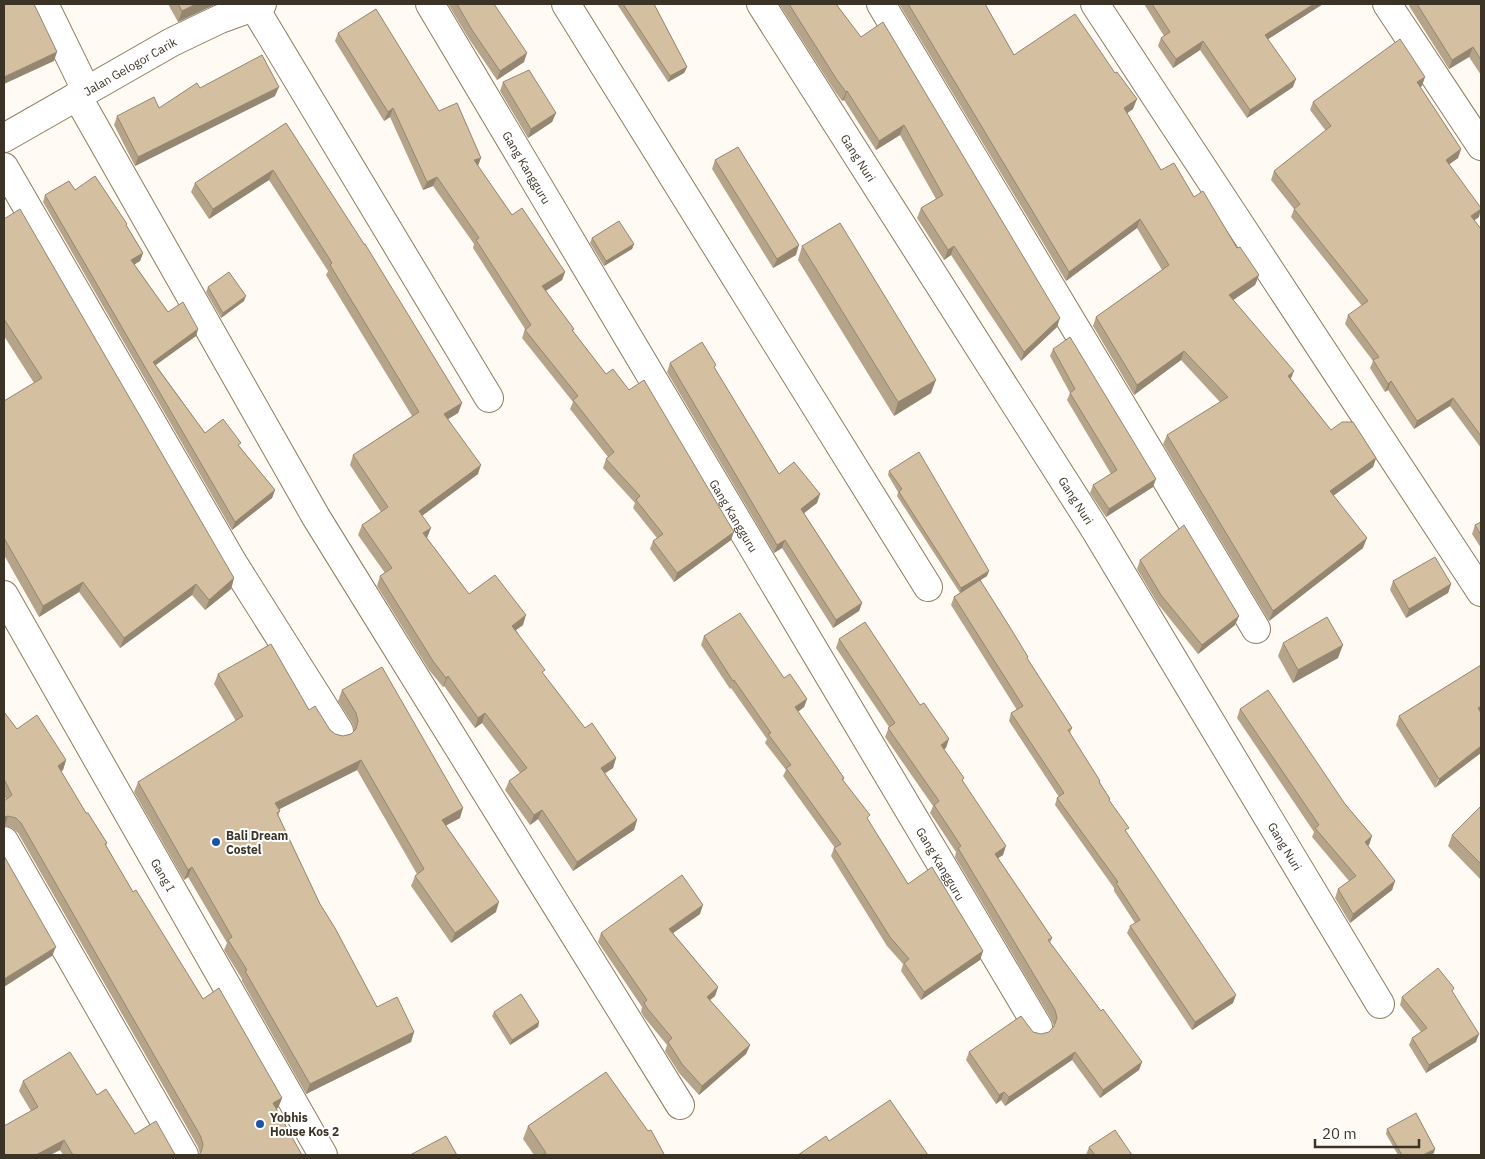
<svg xmlns="http://www.w3.org/2000/svg" width="1485" height="1159" viewBox="0 0 1485 1159" font-family="'IBM Plex Sans',sans-serif">
	<style>
		.lines { fill: none; stroke-linecap: round; stroke-linejoin: round }
		.minor-casing { stroke: #8e7b5e; stroke-width: 30 }
		.minor { stroke: #fff; stroke-width: 28 }
		.wall { fill: #b6a48a }
		.shaded-wall { fill: #948670 }
		.building { fill: #d4bfa0; stroke: #948670 }
		.poi-dot { fill: #1d54a6; stroke: #fff; stroke-width: 2 }
		.labels { text-anchor: middle; dominant-baseline: central; stroke-width: 4; stroke-linejoin: round; paint-order: stroke }
		.street-label { font-size: 12px; fill: #3b3326; stroke: #fff }
		.poi-label { font-size: 12px; font-weight: bold; fill: #3b3326; stroke: #fff; text-anchor: start }
	</style>
	<rect width="100%" height="100%" fill="#fffbf4"/>
	<g class="lines">
		<defs>
			<g id="minor">
				<path d="M44,4L86,90"/>
				<path id="s1" d="M430,4L1038,1027"/>
				<path d="M566,4L928,587"/>
				<path id="s2" d="M761,4L1096,531L1380,1004"/>
				<path d="M881,4L1256,629"/>
				<path d="M1095,4L1481,592"/>
				<path d="M1387,4L1481,146"/>
				<path d="M254,7L489,398"/>
				<path d="M77,96L316,517L680,1105"/>
				<path id="s3" d="M4,138L172,42L220,19L262,4"/>
				<path d="M4,167L233,563L339,731"/>
				<path id="s4" d="M4,595L323,1155"/>
				<path d="M4,841L184,1155"/>
			</g>
		</defs>
		<use href="#minor" class="minor-casing"/>
		<use href="#minor" class="minor"/>
	</g>
	<path class="wall" d="M168,4H216L178,22Z
		M448,4H494L524,62L497,80L469,39Z
		M617,4H654L687,67L684,73L668,82Z
		M779,4H836L1057,327L1021,361L951,255L944,260L917,218L921,208L936,199L900,135L876,150L844,100L842,101L834,90Z
		M899,4H985L1014,55L1133,109L1127,113L1161,170L1194,197L1237,248L1259,275L1255,285L1233,300L1291,379L1331,430L1376,458L1373,467L1333,496L1363,548L1269,621L1163,444L1167,435L1220,402L1181,360L1134,395L1093,326L1096,317L1162,270L1137,228L1066,281Z
		M1144,4H1323L1268,39L1293,87L1247,118L1200,50L1173,68L1158,46L1161,38L1164,36Z
		M1410,4H1481V75L1469,57L1449,69L1409,6Z
		M338,33L439,111L512,215L565,272L562,280L546,291L574,329L573,331L731,540L674,582L650,549L653,541L657,538L633,508L635,503L603,468L606,459L608,457L570,409L573,402L522,338L525,329L473,248L474,244L433,186L423,190L390,117L384,121L335,41Z
		M503,82L556,113L552,122L528,138L500,91Z
		M1422,86L1420,87L1461,149L1458,158L1449,164L1479,217L1474,220L1481,229V448L1450,406L1414,429L1388,390L1385,392L1370,368L1373,361L1345,324L1348,315L1362,306L1291,217L1294,209L1271,180L1274,171L1326,131L1310,110L1313,102Z
		M200,88L275,96L135,166L114,125L117,116L159,108Z
		M286,123L462,403L458,413L448,419L478,474L422,516L427,538L469,594L523,625L516,630L543,674L585,728L616,758L613,768L605,773L637,820L634,830L573,871L538,819L530,825L505,790L509,781L520,773L482,723L475,728L444,686L443,687L429,670L377,586L380,576L385,573L358,535L362,525L381,512L350,465L353,455L412,416L326,275L328,271L269,180L209,219L191,192L195,183Z
		M715,160L796,255L773,268L712,169Z
		M45,195L127,226L143,253L140,261L134,264L168,312L198,329L196,336L156,365L205,433L240,447L275,490L272,498L232,530L43,202Z
		M4,219L234,578L231,589L205,610L192,595L120,648L79,592L39,617L4,555V401L34,383L4,336Z
		M592,238L634,244L632,249L604,266L590,243Z
		M802,246L931,393L894,416L798,260Z
		M208,287L244,301L221,318L206,292Z
		M1053,349L1153,487L1106,517L1090,493L1093,485L1111,474L1067,400L1070,393L1050,356Z
		M670,363L715,369L779,474L820,494L817,503L804,513L862,603L859,611L833,628L782,548L774,553L667,372Z
		M889,471L987,576L980,580L1027,659L1072,728L1070,733L1110,799V802L1127,833L1233,1003L1192,1030L1127,933L1130,926L1135,923L1114,891V888L1055,805L1057,798L1059,797L1009,721L1011,713L1017,710L951,605L954,597L960,593L897,496L898,492L888,475Z
		M1481,522V548L1472,534L1475,525Z
		M1140,560L1239,616L1235,625L1198,654L1158,604L1137,569Z
		M1393,581L1451,584L1448,593L1406,618L1390,590Z
		M704,636L784,678L807,699L804,707L798,712L844,778L843,781L908,884L983,951L980,960L921,1000L901,971L903,964L887,946L831,856L834,848H835L783,776L786,770L765,743L767,739L731,688L730,689L701,645Z
		M839,639L946,748L944,749L963,781L1003,855L998,858L1052,938L1050,943L1101,1011L1142,1062L1139,1070L1100,1098L1072,1060L1005,1106L1001,1100L996,1104L966,1060L969,1052L1033,1032L1041,1034L1049,1032L1054,1026L1051,1019L955,857L956,852L930,813L933,806L885,737L889,727L836,648Z
		M1283,643L1338,658L1293,683L1278,656Z
		M1481,665L1435,788L1396,725L1399,716Z
		M218,674L309,710L335,734L343,736L351,734L354,731L352,723L338,701L342,690L460,818L446,825L496,912L451,943L411,886L415,876L417,874L357,770L279,809L280,811L278,816L320,904L377,1007L414,1032L411,1042L306,1094L242,981V979L224,950L227,943L188,877L184,880L134,792L138,782L236,721L214,684Z
		M1240,709L1345,804L1372,836L1368,846L1395,881L1392,890L1350,923L1335,898L1338,889L1349,881L1312,837L1314,832L1237,718Z
		M4,712L17,729L66,760L63,770L61,771L86,813L107,843L106,846L133,892L203,999L282,1098L278,1108L200,1154L198,1147L180,1115L18,833L12,828L4,826V801L6,799L4,796Z
		M1481,806V880L1448,846L1452,835Z
		M700,914L673,933L718,987L715,996L710,1000L750,1045L746,1054L699,1095L679,1073L665,1051L667,1045L644,1017L641,1012L642,1007L598,942L601,933Z
		M1453,993L1476,1042L1426,1073L1409,1045L1412,1038L1421,1032L1400,1005L1402,997Z
		M494,1012L539,1022L538,1027L510,1045L492,1016Z
		M23,1081L97,1095L135,1134L174,1153L176,1155H63L60,1150L50,1155H4L31,1111L19,1091Z
		M528,1126L663,1155H534L523,1139Z
		M1387,1129L1434,1153L1430,1155H1398L1386,1134Z
		M1089,1147L1132,1155H1086Z"/>
	<path class="shaded-wall" d="M196,4H216L178,22L182,11Z
		M1314,4H1323L1262,43L1265,35Z
		M1203,41L1200,50L1173,68L1176,59Z
		M1473,47L1469,57L1449,69L1452,60Z
		M57,52L54,61L4,84V77Z
		M527,53L524,62L497,80L500,71Z
		M687,67L684,73L668,82L670,76Z
		M1425,77L1422,86L1414,91L1417,82Z
		M1296,79L1293,87L1247,118L1250,110Z
		M279,87L275,96L135,166L138,157Z
		M847,91L844,100L842,101L846,92Z
		M1137,99L1133,109L1120,118L1124,108Z
		M393,108L390,117L384,121L388,112Z
		M556,113L552,122L528,138L531,129Z
		M904,125L900,135L876,150L879,141Z
		M1461,149L1458,158L1443,169L1446,160Z
		M481,158L478,166L474,160Z
		M273,170L269,180L209,219L213,209Z
		M437,177L433,186L423,190L427,182Z
		M1481,209L1479,217L1468,225L1471,216Z
		M1140,219L1137,228L1066,281L1069,272Z
		M634,244L632,249L604,266L606,261Z
		M799,245L796,255L773,268L777,259Z
		M954,246L951,255L944,260L948,250Z
		M143,253L140,261L129,268L131,260Z
		M565,272L562,280L539,295L542,286Z
		M1259,275L1255,285L1226,305L1229,295Z
		M246,296L244,301L221,318L223,313Z
		M1060,318L1057,327L1021,361L1024,352Z
		M198,329L196,336L150,369L153,362Z
		M1184,351L1181,360L1134,395L1137,385Z
		M1294,371L1290,381L1288,376Z
		M936,380L931,393L894,416L898,402Z
		M1391,381L1388,390L1385,392L1388,384Z
		M1453,398L1450,406L1414,429L1417,421Z
		M462,403L458,413L440,424L444,414Z
		M1376,458L1373,467L1326,501L1330,491Z
		M481,465L478,474L415,521L419,511Z
		M1156,479L1153,487L1106,517L1109,509Z
		M275,490L272,498L232,530L235,522Z
		M820,494L817,503L798,518L801,509Z
		M431,528L427,538L420,543L423,533Z
		M734,532L731,540L674,582L677,573Z
		M1367,538L1363,548L1269,621L1273,611Z
		M785,540L782,548L774,553L777,545Z
		M989,571L987,576L960,593L961,588Z
		M234,578L231,589L205,610L209,600Z
		M83,582L79,592L39,617L43,606Z
		M196,584L192,595L120,648L124,638Z
		M1451,584L1448,593L1406,618L1409,609Z
		M862,603L859,611L833,628L836,620Z
		M526,615L523,625L509,635L512,626Z
		M1239,616L1235,625L1198,654L1202,645Z
		M1343,645L1338,658L1293,683L1298,670Z
		M448,676L444,686L443,687L446,678Z
		M807,699L804,707L792,716L795,707Z
		M1481,706V713L1478,708Z
		M485,713L482,723L475,728L478,718Z
		M949,739L946,748L938,753L941,745Z
		M1481,746V753L1435,788L1439,779Z
		M616,758L613,768L598,778L601,768Z
		M66,760L63,770L54,776L58,766Z
		M361,760L357,770L272,813L275,803Z
		M463,808L460,818L438,830L442,820Z
		M542,810L538,819L530,825L534,815Z
		M8,816L5,825L4,826V817Z
		M637,820L634,830L573,871L577,862Z
		M1372,836L1369,845L1361,851L1365,842Z
		M1006,846L1003,855L992,862L995,854Z
		M192,867L188,877L184,880L188,870Z
		M1395,881L1392,890L1350,923L1353,914Z
		M499,902L496,912L451,943L455,933Z
		M703,905L700,914L666,938L669,929Z
		M56,947L52,956L4,987V979Z
		M983,951L980,960L921,1000L924,992Z
		M718,987L715,996L703,1006L707,997Z
		M1236,995L1233,1003L1192,1030L1195,1022Z
		M539,1022L538,1027L510,1045L512,1040Z
		M414,1032L411,1042L306,1094L310,1084Z
		M1479,1034L1476,1042L1426,1073L1429,1065Z
		M750,1045L746,1054L699,1095L702,1086Z
		M1075,1052L1072,1060L1005,1106L1009,1097Z
		M1142,1062L1139,1070L1100,1098L1103,1090Z
		M1004,1092L1001,1100L996,1104L999,1095Z
		M282,1098L278,1108L270,1113L273,1103Z
		M64,1140L60,1150L50,1155H36Z
		M1435,1149L1434,1153L1430,1155H1423Z"/>
	<path class="building" d="M4,4H34L57,52L4,77Z
		M178,4H196L182,11Z
		M457,4H494L527,53L500,71L472,30Z
		M623,4H654L687,67L670,76Z
		M789,4H836L861,37L883,22L1060,318L1024,352L954,246L948,250L921,208L943,195L904,125L879,141L847,91L846,92L837,80Z
		M908,4H985L1014,55L1075,14L1115,73L1117,72L1137,99L1124,108L1161,170L1174,163L1194,197L1203,191L1237,248L1240,247L1259,275L1229,295L1294,371L1288,376L1331,430L1342,422H1353L1376,458L1330,491L1367,538L1273,611L1167,435L1228,397L1184,351L1137,385L1096,317L1169,265L1140,219L1069,272Z
		M1152,4H1314L1265,35L1296,79L1250,110L1203,41L1176,59L1161,38L1170,32Z
		M1417,4H1481V60L1473,47L1452,60Z
		M376,9L439,111L457,103L481,158L474,160L512,215L522,208L565,272L542,286L574,329L572,330L606,374L613,369L629,390L644,380L734,532L677,573L653,541L663,534L636,500L640,496L606,459L614,452L573,400L578,396L525,330L531,325L476,240L479,238L437,177L427,182L393,108L388,112L338,33Z
		M1400,39L1425,77L1417,82L1461,149L1446,160L1481,208V209L1471,216L1481,229V436L1453,398L1417,421L1391,381L1388,384L1373,360L1379,357L1348,315L1368,301L1294,209L1300,204L1274,171L1331,126L1313,102Z
		M262,55L279,87L138,157L117,116L154,97L159,108L197,83L200,88Z
		M529,70L556,113L531,129L503,82Z
		M286,123L364,244H365L462,403L444,414L481,465L419,511L431,528L423,533L469,594L495,575L526,615L512,626L545,670L542,672L585,728L592,723L616,758L601,768L637,820L577,862L542,810L534,815L509,781L527,768L485,713L478,718L448,676L446,678L433,661L380,576L392,568L362,525L388,507L353,455L419,412L330,265L332,263L273,170L213,209L195,183Z
		M738,147L799,245L777,259L715,160Z
		M95,176L127,224L126,225L143,253L131,260L168,312L183,302L198,329L153,362L205,433L223,419L241,443L238,445L275,490L235,522L45,195L69,181L75,190Z
		M20,209L234,578L209,600L196,584L124,638L83,582L43,606L4,538V401L42,378L4,319V219Z
		M619,221L634,244L606,261L592,238Z
		M840,223L936,380L898,402L802,246Z
		M229,272L246,296L223,313L208,287Z
		M1070,337L1156,479L1109,509L1093,485L1117,470L1070,393L1075,389L1053,349Z
		M702,342L716,365L714,367L779,474L794,462L820,494L801,509L862,603L836,620L785,540L777,545L670,363Z
		M919,452L989,571L961,588L899,492L902,489L889,471Z
		M1481,522V535L1475,525Z
		M1184,525L1239,616L1202,645L1161,595L1140,560Z
		M1435,557L1451,584L1409,609L1393,581Z
		M980,580L1011,629L1028,657L1027,658L1072,728L1068,730L1100,781L1099,782L1110,799L1109,800L1129,828L1125,830L1236,995L1195,1022L1130,926L1140,920L1116,883L1118,882L1057,798L1064,793L1011,713L1023,706L954,597Z
		M740,613L784,678L790,674L807,699L795,707L844,778L842,779L870,815L867,818L908,884L932,867L983,951L924,992L904,963L909,959L890,937L834,848L841,844L786,768L791,765L768,734L771,733L734,680L733,681L704,636Z
		M1327,617L1343,645L1298,670L1283,643Z
		M865,622L920,705L924,703L949,739L941,745L964,778L962,780L1006,846L995,854L1052,938L1048,940L1101,1011L1103,1009L1142,1062L1103,1090L1075,1052L1009,1097L1004,1092L999,1095L969,1052L1021,1016L1033,1032L1041,1034L1049,1032L1054,1026L1057,1018L1055,1010L958,848L961,846L934,805L939,801L888,728L895,723L839,639Z
		M271,644L309,710L315,706L330,730L335,734L343,736L351,734L356,729L358,721L356,713L342,690L382,667L463,808L442,820L499,902L455,933L415,876L424,869L361,760L275,803L280,811L277,813L320,904L335,928L377,1007L397,997L414,1032L310,1084L245,971L247,970L228,940L232,937L192,867L188,870L138,782L243,716L218,674Z
		M1481,665V706L1478,708L1481,713V746L1439,779L1399,716Z
		M1268,690L1345,804L1372,836L1365,842L1395,881L1353,914L1338,889L1356,876L1315,828L1319,825L1240,709Z
		M4,712L17,729L37,715L66,760L58,766L86,813H88L107,843L105,844L133,892L136,890L203,999L219,988L282,1098L273,1103L302,1155H199L201,1152L203,1145L201,1137L21,823L16,818L8,816L4,817V801L12,795L4,779Z
		M1481,806V864L1452,835Z
		M4,856L56,947L4,979Z
		M682,875L703,905L669,929L718,987L707,997L750,1045L702,1086L682,1064L668,1042L672,1038L647,1008L644,1003L647,1000L601,933Z
		M1438,968L1454,988L1452,991L1479,1034L1429,1065L1412,1038L1427,1028L1402,997Z
		M521,994L539,1022L512,1040L494,1012Z
		M70,1052L97,1095L106,1089L135,1134L156,1121L174,1153L176,1155H73L64,1140L36,1155H4V1126L38,1107L23,1081Z
		M606,1072L648,1131L651,1130L664,1154L661,1155H541L546,1153L528,1126Z
		M890,1100L928,1155H798L826,1136L829,1141Z
		M1416,1113L1435,1149L1423,1155H1402L1387,1129Z
		M1115,1130L1132,1155H1095L1089,1147Z
		M446,1136L457,1155H410Z"/>
	<g class="poi-dot">
		<circle cx="216" cy="842" r="5"/>
		<circle cx="260" cy="1124" r="5"/>
	</g>
	<g class="labels">
		<g class="street-label">
			<text stroke="none"><textPath href="#s3" startOffset="145">Jalan Gelogor Carik</textPath></text>
			<text stroke="none"><textPath href="#s2" startOffset="182">Gang Nuri</textPath></text>
			<text stroke="none"><textPath href="#s1" startOffset="190">Gang Kangguru</textPath></text>
			<text stroke="none"><textPath href="#s2" startOffset="588">Gang Nuri</textPath></text>
			<text stroke="none"><textPath href="#s1" startOffset="595">Gang Kangguru</textPath></text>
			<text stroke="none"><textPath href="#s2" startOffset="992">Gang Nuri</textPath></text>
			<text stroke="none"><textPath href="#s1" startOffset="1000">Gang Kangguru</textPath></text>
			<text stroke="none"><textPath href="#s4" startOffset="322">Gang I</textPath></text>
		</g>
		<g class="poi-label">
			<text x="226" y="835">Bali Dream<tspan x="226" dy="14">Costel</tspan></text>
			<text x="270" y="1117">Yobhis<tspan x="270" dy="14">House Kos 2</tspan></text>
		</g>
	</g>
	<rect width="1485" height="1159" fill="none" stroke="#3b3326" stroke-width="10"/>
	<path d="M1315 1139v8h104v-8" fill="none" stroke="#3b3326" stroke-width="2.5"/>
	<text x="1322" y="1139" font-size="15" fill="#3b3326" stroke="#ffffff" stroke-width="4" paint-order="stroke">20 m</text>
</svg>
